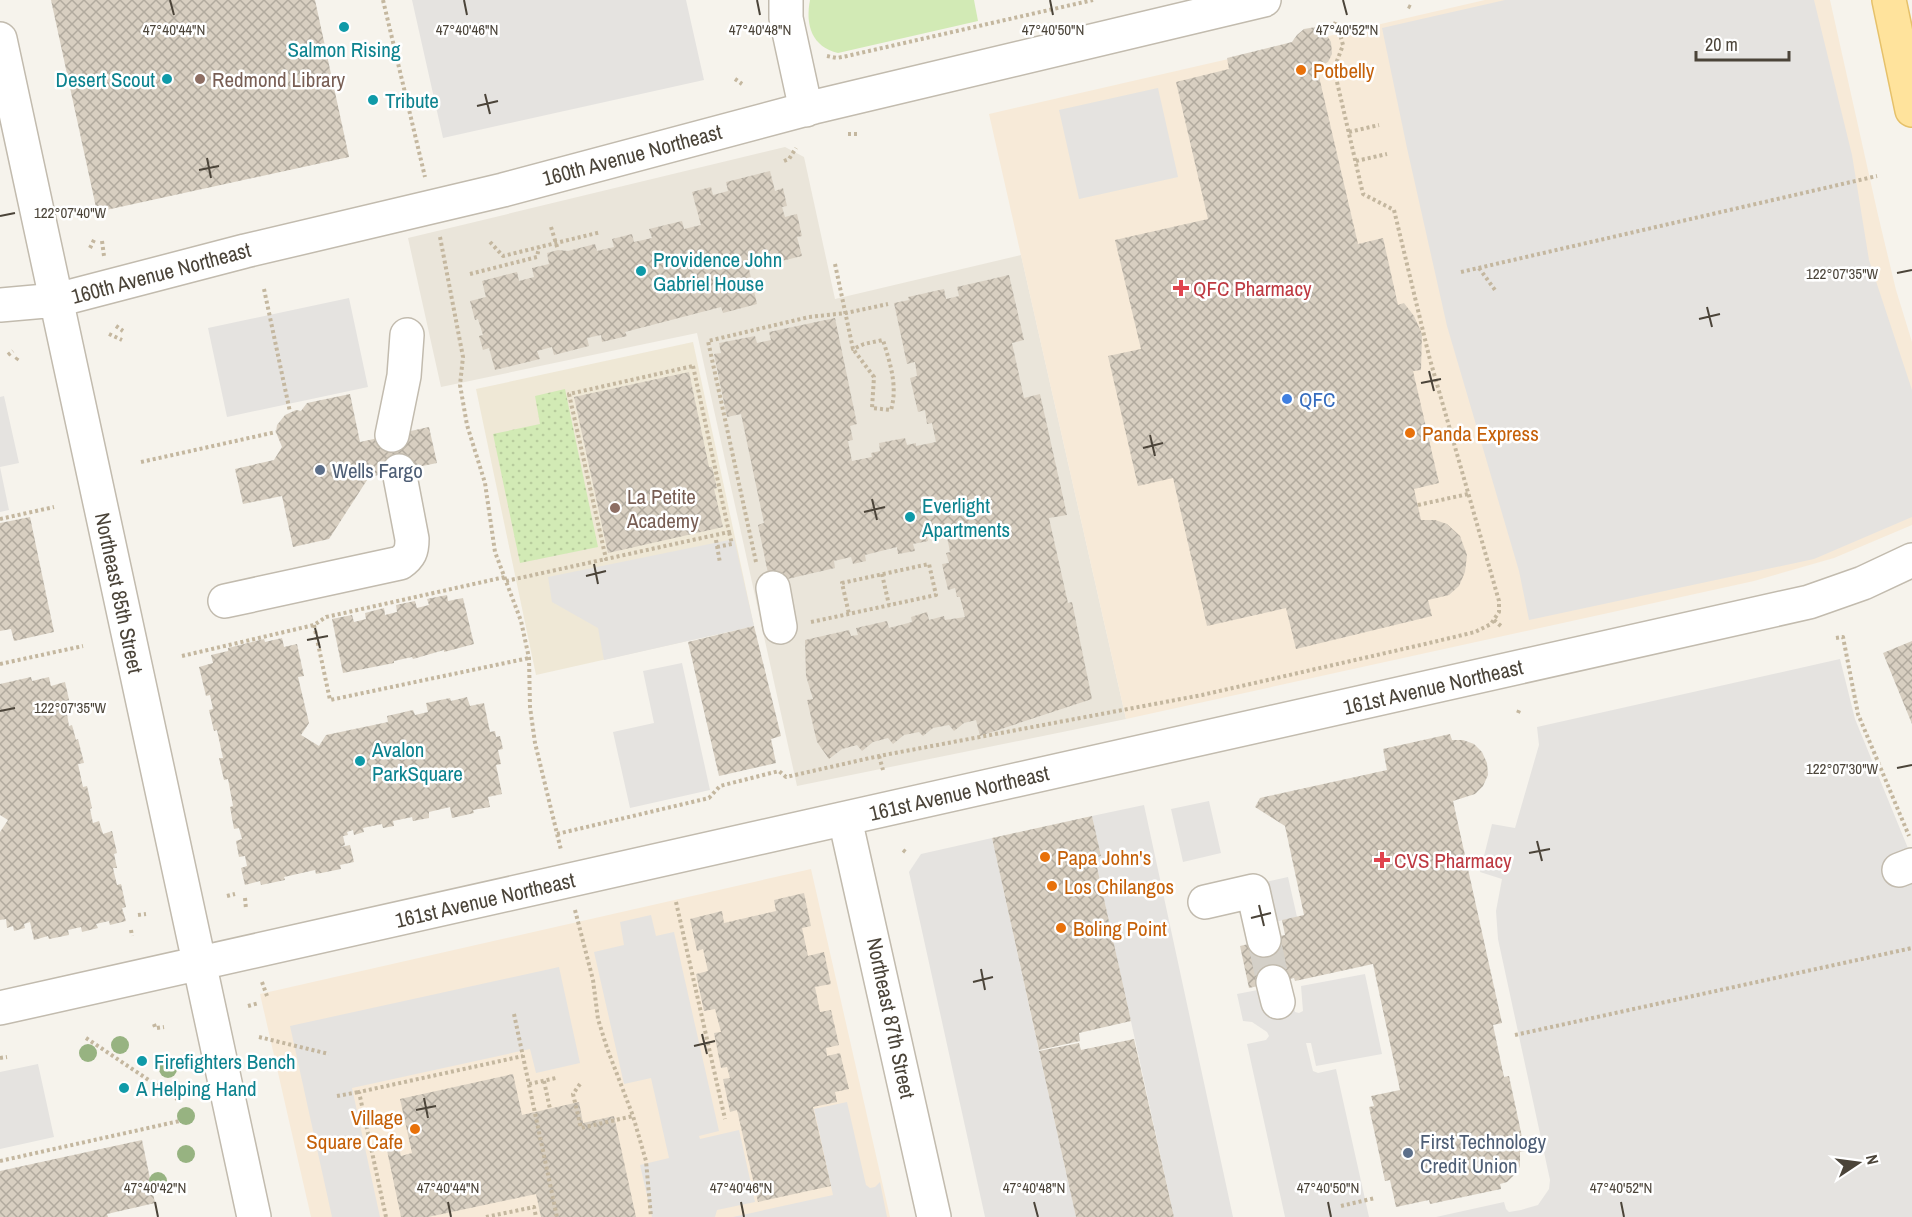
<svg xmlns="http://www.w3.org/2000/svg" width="1912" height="1217" viewBox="0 0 1912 1217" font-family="'Archivo Narrow',sans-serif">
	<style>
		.residential { fill: #eae5da }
		.commercial { fill: #f7ead8 }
		.education { fill: #efe8d6 }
		.grass { fill: #d2eab5 }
		.park { fill: url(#park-dots) }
		.parking { fill: #e5e3e0 }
		.building { fill: url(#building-cross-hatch) }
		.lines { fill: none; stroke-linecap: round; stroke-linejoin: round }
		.minor-tunnel { stroke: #d4d0c8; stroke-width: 33; stroke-dasharray: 33 16; stroke-linecap: butt }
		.minor-casing { stroke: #c2bbae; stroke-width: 36 }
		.major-casing { stroke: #e6c16a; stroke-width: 36 }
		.path { stroke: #c4b79f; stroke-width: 4; stroke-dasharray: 3 3; stroke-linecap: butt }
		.minor { stroke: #fff; stroke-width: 33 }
		.major { stroke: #ffe39c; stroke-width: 33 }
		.tree { fill: #97b381 }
		.ticks { fill: none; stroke: #4b4439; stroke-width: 2 }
		.culture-dot { fill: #0f9aa8; stroke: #fff; stroke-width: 2 }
		.food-dot { fill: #e8710a; stroke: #fff; stroke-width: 2 }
		.education-dot { fill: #8d6e63; stroke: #fff; stroke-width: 2 }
		.health-dot { fill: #e0444e; stroke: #fff; stroke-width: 2 }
		.shop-dot { fill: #3f7fe0; stroke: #fff; stroke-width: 2 }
		.service-dot { fill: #5c6f8a; stroke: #fff; stroke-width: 2 }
		.labels { text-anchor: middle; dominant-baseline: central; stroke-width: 5; stroke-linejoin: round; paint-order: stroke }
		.culture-label { font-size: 21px; fill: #0d838f; stroke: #fff; text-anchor: start }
		.food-label { font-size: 21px; fill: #c56008; stroke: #fff; text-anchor: start }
		.education-label { font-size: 21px; fill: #785e54; stroke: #fff; text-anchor: start }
		.street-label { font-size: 21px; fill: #4b4439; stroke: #fff }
		.health-label { font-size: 21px; fill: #be3a42; stroke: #fff; text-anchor: start }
		.shop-label { font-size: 21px; fill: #366cbe; stroke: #fff; text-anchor: start }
		.service-label { font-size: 21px; fill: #4e5e75; stroke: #fff; text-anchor: start }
		.ticks-label { font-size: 15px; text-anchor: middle; fill: #4b4439; stroke: #fff; stroke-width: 5; stroke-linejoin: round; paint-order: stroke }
	</style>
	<defs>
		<pattern id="park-dots" width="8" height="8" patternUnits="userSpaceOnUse" patternTransform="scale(1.5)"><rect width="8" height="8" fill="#d2eab5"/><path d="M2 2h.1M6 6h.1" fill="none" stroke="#b6ca9c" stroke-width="1.8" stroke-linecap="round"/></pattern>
		<pattern id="building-cross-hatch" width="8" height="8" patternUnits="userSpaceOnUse" patternTransform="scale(1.5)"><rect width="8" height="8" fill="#d8cfc1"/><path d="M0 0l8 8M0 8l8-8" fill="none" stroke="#b1aa9e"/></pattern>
	</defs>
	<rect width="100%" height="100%" fill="#f6f3ec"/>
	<path class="residential" d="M785,147L804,157L835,299L1021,255L1126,719L797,786L697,333L441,387L408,238Z"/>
	<path class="commercial" d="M1485,0H1830L1878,215L1896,290L1912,342V525L1834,558L1754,581L1126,719L989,114Z
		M811,869L890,1217H311L260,994Z"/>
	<path class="education" d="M693,342L754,626L536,675L476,389Z"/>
	<path class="grass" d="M810,0H974L978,21L838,53C812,47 805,25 810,0Z"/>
	<path class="park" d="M565,389L598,547L520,563L493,434L540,424L535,396Z"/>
	<path class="parking" d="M412,0H686L704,80L443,138Z
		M1505,0H1814L1852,155L1869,260L1912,390V517L1814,559L1529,620L1519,571L1447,326L1407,148L1382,28Z
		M1158,88L1178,177L1079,199L1059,110Z
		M349,298L368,387L227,417L208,328Z
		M4,396L19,463L0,467L9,510L0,512V397Z
		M734,539L754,626L604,660L598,628L552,602L548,577Z
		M1840,659L1855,719L1912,858V1217H1436L1504,1202L1506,1209L1509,1212L1521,1210L1538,1205L1549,1189L1550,1180L1498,939L1496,911L1502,879L1480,872L1492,824L1515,828L1539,745L1537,727Z
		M682,663L710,790L630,808L613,732L654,723L643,671Z
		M1209,801L1221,853L1183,862L1171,809Z
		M1144,805L1233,1217H1174L1095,858L1101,856L1092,816Z
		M992,838L1039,1051L1076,1217H985L909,872L921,854Z
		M1288,877L1297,917L1261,925L1252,885Z
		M651,915L656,936L674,932L719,1131L699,1136L700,1139L739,1130L755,1202L717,1210L715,1217H652L640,1165L669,1158L651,1078L624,1084L594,952L624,945L620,922Z
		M559,967L580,1063L536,1073L530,1049L352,1088L380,1217H332L290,1026Z
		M1365,974L1382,1054L1316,1066L1311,1043H1306L1313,1071L1318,1073L1336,1069L1369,1217H1285L1247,1044L1266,1040L1269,1036L1267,1032L1252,1022L1243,1021L1237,994L1288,984L1295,1012L1299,1013L1303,1011L1301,986Z
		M38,1064L54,1137L0,1149V1072Z
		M847,1102L866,1185L870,1188L875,1187L880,1182L887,1217H733L833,1195L814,1109Z"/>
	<path class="building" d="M51,0H315L349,157L97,212Z
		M1316,27L1325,32L1331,42L1332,54L1328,62L1317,68L1358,244L1383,238L1398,305L1404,303L1414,316L1422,334L1421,370L1413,371L1439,483L1414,489L1421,520H1435L1447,524L1460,536L1467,555L1465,572L1459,586L1449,595L1428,600L1432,616L1296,649L1286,608L1207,626L1173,478L1138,486L1108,356L1141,349L1115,240L1208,219L1176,82L1229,69L1227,58L1292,42L1297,35L1304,29Z
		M770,171L775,191L783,188L787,206L782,207L785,217L797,214L802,236L797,237L802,256L749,269L757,304L723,313L721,307L625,332L627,336L602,342L601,335L587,338L589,346L554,355L552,347L537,351L540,359L495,370L489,348L483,350L479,336L483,335L478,319L475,320L470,301L486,297L482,281L517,272L519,281L534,277L532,268L549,264L547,253L558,250L568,251L595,244L597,251L614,247L612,239L632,234L634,242L652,238L649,229L682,221L684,229L701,225L692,192L711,187L713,195L728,191L726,182Z
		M1009,275L1024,340L1012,343L1024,398L1040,394L1067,515L1049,518L1068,603L1072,602L1092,699L980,736L976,720L964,723L954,731L949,725L933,728L923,736L919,732L904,735L893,744L888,738L873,742L862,751L857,745L842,749L829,759L817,742L807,700L813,699L806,676L805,640L849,630L851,636L858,635L856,628L887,621L889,628L912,622L911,617L927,612L929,620L944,616L945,620L965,617L960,597H957L955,588L948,590L942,564L949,563L946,553L950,552L946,532L927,536L928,541L913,544L915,551L898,554L897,547L865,555L866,561L853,564L851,557L834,561L835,568L783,580L769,578L758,525L764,523L741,414L727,417L714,354L721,353L719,343L755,336L757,343L771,340L769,332L835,318L857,424L850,426L853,440L848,441L852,461L872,457L871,453L880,451L879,443L905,438L907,445L916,443V446L936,442L932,423L927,424L925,410L918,412L910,378L917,376L915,362L907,364L894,303L909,300L908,297L944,289L946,299L959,296L957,287Z
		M689,372L709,467H712L717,488L714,489L723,527L608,553L574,397Z
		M350,394L360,442L429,427L437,463L369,477L329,539L293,547L282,496L243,504L235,469L274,460L282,447L276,432L277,425L285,415L296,410L301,411L307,403Z
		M30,517L54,632L14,641L11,629L0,631V523Z
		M447,595L448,601L463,598L474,644L444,652V650L413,659L412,657L394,661V663L343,673L332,619L352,615L354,622L366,619L365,613L384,608L385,615L397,612L396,605L415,601L417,608L429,605L427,599Z
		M754,626L781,736L771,739L776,763L719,776L688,642Z
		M282,638L284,647L297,644L304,676L298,677L309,723L301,735L319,746L326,735L388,722L387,716L413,710L415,715L428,712L426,703L450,698L451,701L467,697L470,706L484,703L490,732L495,731L496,737L500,736L503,749L498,750L501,764L496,765L502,794L488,797L490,807L473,810L474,813L452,818L450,807L429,812V818L413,821L412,817L393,821L394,826L383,828L382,824L363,828L364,832L354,835L353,830L347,832L348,835L343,836L345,845L340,847L350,845L354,862L340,865L341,869L316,874L315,870L284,877L285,880L261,885L260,881L245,885L241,868L247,866L245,856L239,857L236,841L242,839L239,828L234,829L230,807L233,806L228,779L224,780L219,758H223L217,730L214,731L209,710L213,709L210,695L206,696L199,667L213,663L211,655L228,651V648L264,639L265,642Z
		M1912,641V724L1883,653Z
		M31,677L32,681L49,677L51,686L65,682L72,713L67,714L69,726L72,725L76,740L78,739L84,763L78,764L83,787L87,786L92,808L90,809L93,823L99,821L103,834L112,831L117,853L114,854L117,868H113L117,885L121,884L126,907L122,908L126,921L110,925L109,921L96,924L98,928L82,932L81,927L68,930L69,935L49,939L48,936L34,940L30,922L24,924L25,928L14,931L13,926L7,928L6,919L0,920V832L8,820L0,815V684Z
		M1450,734L1452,740H1463L1474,744L1482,752L1487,763L1488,775L1483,786L1475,794L1453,801L1502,1023L1493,1025L1504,1077L1509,1076L1525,1151L1520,1152V1166L1517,1172L1507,1182L1500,1184L1501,1189L1430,1204L1429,1200L1396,1207L1390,1180L1385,1181L1369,1107L1374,1106L1371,1096L1400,1090L1373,964L1295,981L1294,978L1249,988L1240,946L1285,935L1282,920L1304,915L1285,826L1255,807L1260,798L1387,770L1383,749Z
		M1092,816L1101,856L1095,858L1131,1021L1079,1033L1080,1041L1039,1050L992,838Z
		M804,893L811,926L802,928L808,956L824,952L831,984L815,987L820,1012L831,1010L839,1045L826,1048L827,1056L840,1053L849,1089L835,1092L837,1102L813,1107L831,1186L758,1202L737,1110L730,1112L723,1079L730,1078L727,1067L721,1068L714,1033L721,1032L715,1009L704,1011L696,974L708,971L703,949L697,951L690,919L722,911L724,923L776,911L774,900Z
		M1134,1039L1174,1217H1076L1039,1051L1079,1043L1081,1050Z
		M513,1074L522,1115L579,1102L583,1123L614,1116L636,1217H541L536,1194L428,1217H401L385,1141L397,1139L401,1156L412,1153L400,1099Z
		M142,1140L155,1203L107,1214L108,1217H0V1171Z"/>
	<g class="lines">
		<path class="minor-tunnel" d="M1264,940L1273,982"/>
		<defs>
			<path id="minor" d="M786,0V18L806,110
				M0,39L254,1217
				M0,305L57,300L245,251L503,190L814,107L1264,0
				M392,435L404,376L407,335
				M773,588L780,627
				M225,601L400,563C410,556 412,551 412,539L399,471
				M845,819L934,1217
				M1899,870L1912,865
				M1205,902L1253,891L1264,940
				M1273,982L1278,1002
				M0,1008L1809,602L1863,583L1912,560"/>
			<path id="major" d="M1889,0L1912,110"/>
		</defs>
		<use href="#minor" class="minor-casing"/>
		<use href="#major" class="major-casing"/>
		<path class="path" d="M383,0L425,177
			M1408,6L1412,8
			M827,56L837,58L847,56L1093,0
			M735,79L742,84
			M1349,132L1379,125
			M848,134H859
			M784,161L789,159L796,148
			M1356,161L1387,154
			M551,227L558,250
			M440,237L463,357L460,385L467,425L485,483L495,552L521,621L529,658L530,707L535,743L561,850
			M102,241L104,256
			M490,242L503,256L601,232
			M90,248L95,238
			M835,264L853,349L864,344L883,340C890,363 898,386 891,410L872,408L874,377L853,349
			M1479,268L1495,290
			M1461,272L1877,176
			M470,274L537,257L539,247
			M264,289L290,412
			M116,326L123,331
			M109,334L122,340
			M8,355L13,351
			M16,360L19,356
			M693,366L729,532L606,559L569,394Z
			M141,462L276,432
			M1418,505L1468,494
			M0,519L54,507
			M716,540L720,563
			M717,547L732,544L729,532
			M756,562L708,341L809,317L846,313L888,304
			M882,574L889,605
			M506,581L606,559
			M1494,620L1501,626
			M811,622L816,621L936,595L929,564L842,583L849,614
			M314,625L330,700L529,658
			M1836,638L1843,637L1858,714L1909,836
			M182,656L314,625L326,617L505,577
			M0,664L83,646
			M1518,713L1520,708
			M879,756L883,770
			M557,834L709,798L720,786L779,771L786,777L879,756L1202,695L1425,644L1475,632L1491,624L1499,612V601L1429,356L1394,210L1363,194L1334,69L1343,45L1338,27L1334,26L1336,21
			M903,850L907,853
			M227,896L235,894
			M245,898L246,909
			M676,902L725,1119
			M575,910L593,980L598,1019L607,1048L633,1116L646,1161L651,1217
			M138,915L146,914
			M131,930L132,936
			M262,982L267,996
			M248,1006L259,1003
			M514,1014L557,1217
			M154,1024L155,1027
			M157,1028L164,1027
			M1515,1035L1912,948
			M259,1037L329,1054
			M86,1038L180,1101
			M0,1058L7,1057
			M544,1081L550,1109
			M529,1084L556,1078
			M580,1084L573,1094L581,1128L633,1116
			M337,1096L359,1092
			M0,1161L184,1120
			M1341,1206L1375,1198
			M386,1217L359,1092L523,1056
			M486,1217L534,1207L536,1217"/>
		<use href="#minor" class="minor"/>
		<use href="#major" class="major"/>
	</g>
	<g class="tree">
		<circle cx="120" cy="1045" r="9"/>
		<circle cx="88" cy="1053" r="9"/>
		<circle cx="168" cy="1069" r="9"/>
		<circle cx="186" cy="1116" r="9"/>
		<circle cx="186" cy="1154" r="9"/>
		<circle cx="158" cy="1181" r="9"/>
	</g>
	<path class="ticks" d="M170,0L174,15M464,0L467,15M757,0L760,15M1050,0L1053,15M1343,0L1347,15M485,94L490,114M477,106L498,101M207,158L211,178M199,170L219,166M0,216L15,213M1897,273L1912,270M1707,307L1712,327M1699,319L1720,314M1429,371L1434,391M1421,383L1441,379M1150,435L1155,456M1143,448L1163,443M872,499L877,520M864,512L885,507M594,564L598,584M586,576L606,571M315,628L320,648M307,640L328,636M0,711L15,708M1897,768L1912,765M1537,841L1542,861M1529,853L1550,849M1259,905L1264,926M1251,918L1271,913M981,969L985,990M973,982L993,977M702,1034L707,1054M694,1046L715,1041M424,1098L428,1118M416,1110L436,1106M155,1202L158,1217M448,1202L451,1217M741,1202L744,1217M1034,1202L1038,1217M1328,1202L1331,1217M1621,1202L1624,1217"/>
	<g class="culture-dot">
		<circle cx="344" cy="27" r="6"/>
		<circle cx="167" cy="79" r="6"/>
		<circle cx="373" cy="100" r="6"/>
		<circle cx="641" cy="271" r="6"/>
		<circle cx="910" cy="517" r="6"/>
		<circle cx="360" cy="761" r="6"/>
		<circle cx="142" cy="1061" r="6"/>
		<circle cx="124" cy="1088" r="6"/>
	</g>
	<g class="food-dot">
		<circle cx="1301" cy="70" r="6"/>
		<circle cx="1410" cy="433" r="6"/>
		<circle cx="1045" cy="857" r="6"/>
		<circle cx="1052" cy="886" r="6"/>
		<circle cx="1061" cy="928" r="6"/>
		<circle cx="415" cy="1129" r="6"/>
	</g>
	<g class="education-dot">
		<circle cx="200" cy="79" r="6"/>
		<circle cx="615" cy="508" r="6"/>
	</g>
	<g class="health-dot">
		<path d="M1178 279h6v6h6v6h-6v6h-6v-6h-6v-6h6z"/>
		<path d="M1379 851h6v6h6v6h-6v6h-6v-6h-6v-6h6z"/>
	</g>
	<circle class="shop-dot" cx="1287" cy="399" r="6"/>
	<g class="service-dot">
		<circle cx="320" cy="470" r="6"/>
		<circle cx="1408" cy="1153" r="6"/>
	</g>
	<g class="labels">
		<g class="culture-label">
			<text x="344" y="49" text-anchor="middle">Salmon Rising</text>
			<text x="155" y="79" text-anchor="end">Desert Scout</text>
			<text x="385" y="100">Tribute</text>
			<text x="653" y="259">Providence John<tspan x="653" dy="24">Gabriel House</tspan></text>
			<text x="922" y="505">Everlight<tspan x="922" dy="24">Apartments</tspan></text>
			<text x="372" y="749">Avalon<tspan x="372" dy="24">ParkSquare</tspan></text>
			<text x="154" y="1061">Firefighters Bench</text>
			<text x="136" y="1088">A Helping Hand</text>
		</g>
		<g class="food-label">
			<text x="1313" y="70">Potbelly</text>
			<text x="1422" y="433">Panda Express</text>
			<text x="1057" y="857">Papa John's</text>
			<text x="1064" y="886">Los Chilangos</text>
			<text x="1073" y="928">Boling Point</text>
			<text x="403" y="1117" text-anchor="end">Village<tspan x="403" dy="24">Square Cafe</tspan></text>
		</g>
		<g class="education-label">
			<text x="212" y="79">Redmond Library</text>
			<text x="627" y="496">La Petite<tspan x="627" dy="24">Academy</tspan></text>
		</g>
		<g class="street-label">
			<text transform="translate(632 155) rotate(-15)">160th Avenue Northeast</text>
			<text transform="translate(161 273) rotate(-15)">160th Avenue Northeast</text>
			<text transform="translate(119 593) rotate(78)">Northeast 85th Street</text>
			<text transform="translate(1433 687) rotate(-13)">161st Avenue Northeast</text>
			<text transform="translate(959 793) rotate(-13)">161st Avenue Northeast</text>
			<text transform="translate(485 900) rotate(-13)">161st Avenue Northeast</text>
			<text transform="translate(891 1018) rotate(78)">Northeast 87th Street</text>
		</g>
		<g class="health-label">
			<text x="1193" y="288">QFC Pharmacy</text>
			<text x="1394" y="860">CVS Pharmacy</text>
		</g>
		<g class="shop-label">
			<text x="1299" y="399">QFC</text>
		</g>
		<g class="service-label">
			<text x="332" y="470">Wells Fargo</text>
			<text x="1420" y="1141">First Technology<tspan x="1420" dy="24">Credit Union</tspan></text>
		</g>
	</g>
	<g class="ticks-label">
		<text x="174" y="35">47°40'44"N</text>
		<text x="467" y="35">47°40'46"N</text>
		<text x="760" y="35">47°40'48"N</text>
		<text x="1053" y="35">47°40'50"N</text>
		<text x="1347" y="35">47°40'52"N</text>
		<text x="70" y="218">122°07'40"W</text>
		<text x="1842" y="279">122°07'35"W</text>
		<text x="70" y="713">122°07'35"W</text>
		<text x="1842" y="774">122°07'30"W</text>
		<text x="155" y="1193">47°40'42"N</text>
		<text x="448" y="1193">47°40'44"N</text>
		<text x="741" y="1193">47°40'46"N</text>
		<text x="1034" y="1193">47°40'48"N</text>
		<text x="1328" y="1193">47°40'50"N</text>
		<text x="1621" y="1193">47°40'52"N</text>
	</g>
	<g transform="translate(1858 1163) rotate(77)" stroke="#ffffff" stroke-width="4.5" paint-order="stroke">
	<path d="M0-4.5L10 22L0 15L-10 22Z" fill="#4b4439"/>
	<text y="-9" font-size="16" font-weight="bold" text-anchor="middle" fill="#4b4439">N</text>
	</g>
	<path d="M1696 51v9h93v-9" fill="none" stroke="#4b4439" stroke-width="3"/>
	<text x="1705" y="51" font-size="18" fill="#4b4439" stroke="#ffffff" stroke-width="4.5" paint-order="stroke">20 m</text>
</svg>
